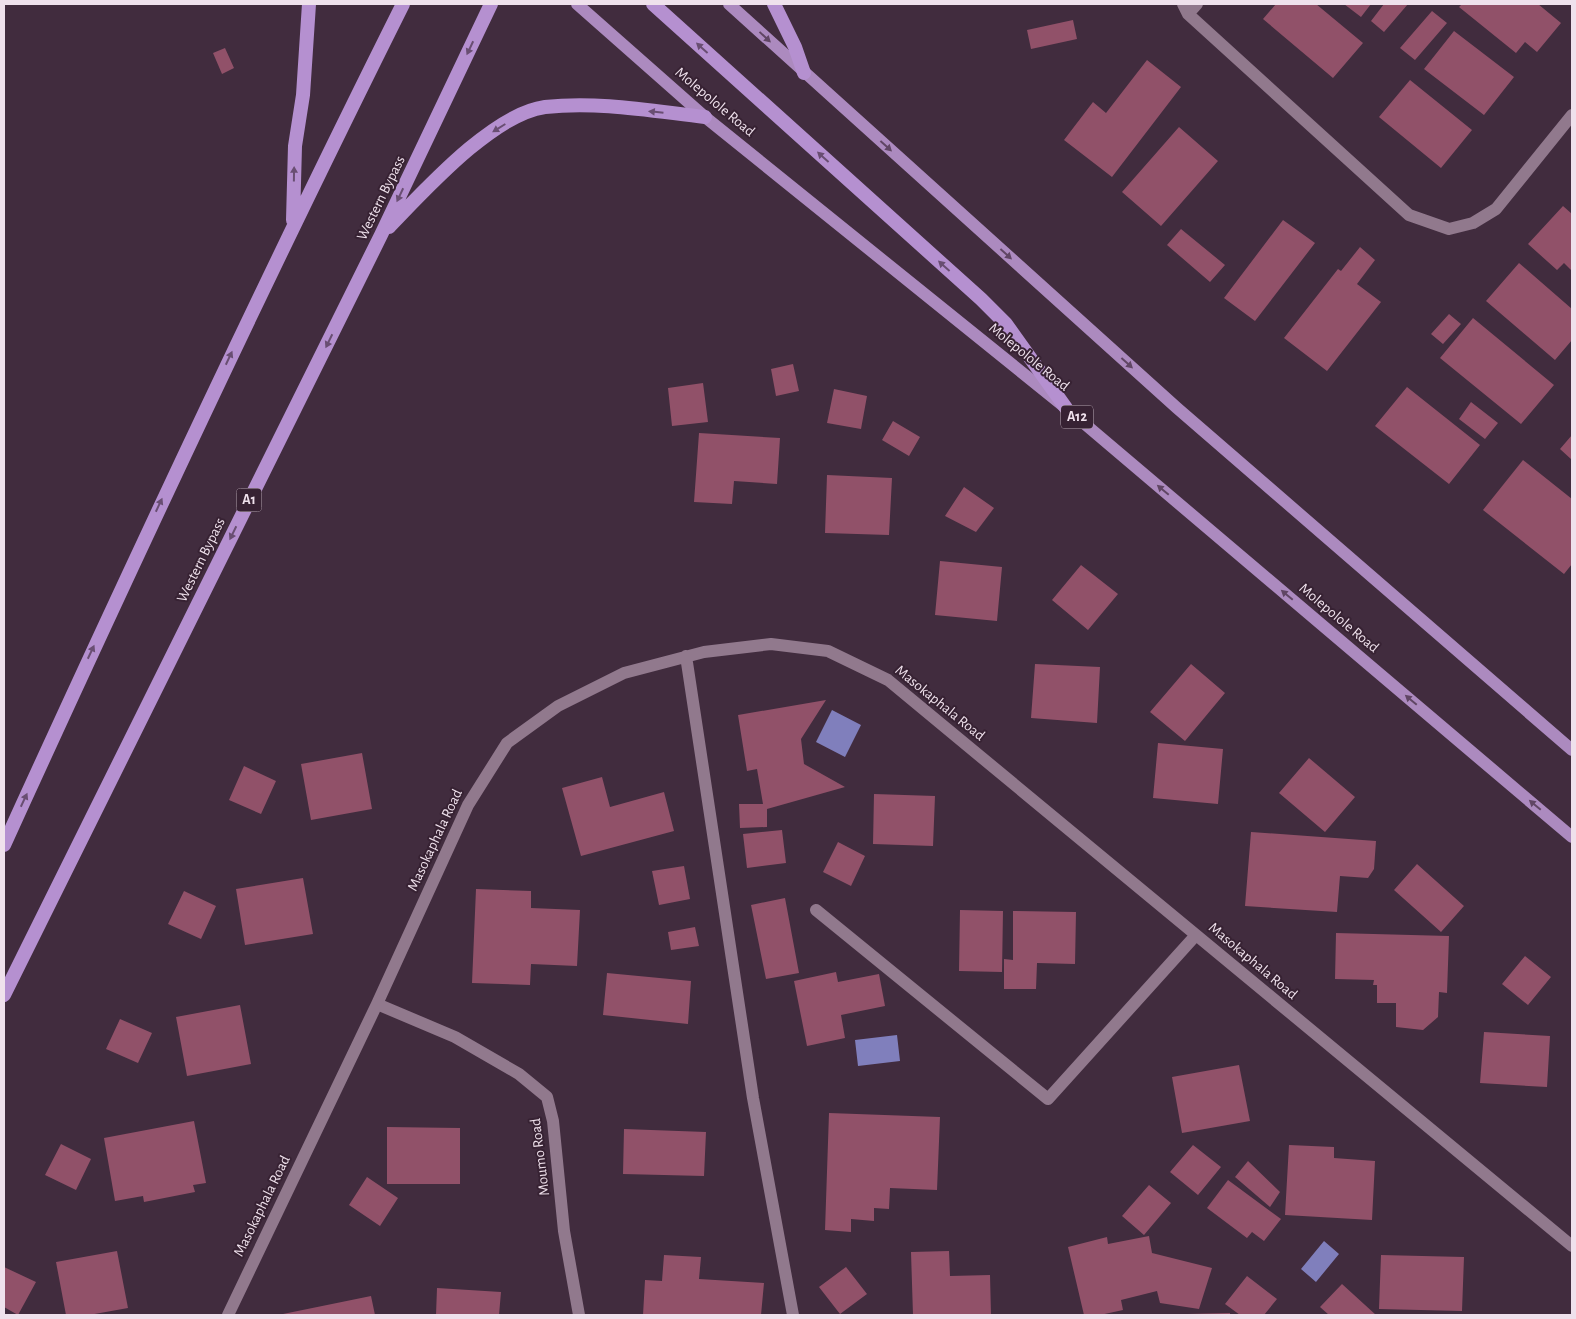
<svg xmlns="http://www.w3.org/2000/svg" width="1576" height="1319" viewBox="0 0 1576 1319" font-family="'Alegreya Sans',sans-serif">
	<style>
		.water { fill: #807fbc }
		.building { fill: #915169 }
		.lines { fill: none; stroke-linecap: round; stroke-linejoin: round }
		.minor { stroke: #91798d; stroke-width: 12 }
		.primary { stroke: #ac8abf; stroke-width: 12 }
		.trunk { stroke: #b590d0; stroke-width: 14 }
		.oneway { fill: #604664 }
		.oneway2 { fill: #694e72 }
		.labels { text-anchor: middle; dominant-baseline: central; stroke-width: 4; stroke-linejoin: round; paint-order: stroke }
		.shield { fill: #372233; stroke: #b8a8b4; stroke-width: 1 }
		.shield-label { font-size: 14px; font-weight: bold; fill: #efe1ec }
		.street-label { font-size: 15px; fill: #efe1ec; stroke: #372233 }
	</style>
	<rect width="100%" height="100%" fill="#412c3e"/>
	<path class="water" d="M832,710L861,725L845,757L816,742Z
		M897,1035L900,1061L858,1066L855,1040Z
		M1324,1241L1339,1254L1316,1282L1301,1269Z"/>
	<path class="building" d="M1276,4H1316L1363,43L1333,78L1263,19Z
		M1344,4H1371L1361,17Z
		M1384,4H1408L1384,32L1371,21Z
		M1462,4H1538L1561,23L1537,52L1525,42L1516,53L1459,7Z
		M1432,11L1447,23L1415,60L1400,48Z
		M1073,20L1077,39L1031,49L1027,30Z
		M1454,31L1514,77L1484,115L1424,69Z
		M225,48L234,68L222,74L213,53Z
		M1147,60L1181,87L1112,177L1064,140L1093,102L1106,113Z
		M1410,80L1472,130L1441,168L1379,117Z
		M1179,127L1218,161L1161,226L1122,192Z
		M1563,206L1572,214V271L1564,263L1557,270L1528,244Z
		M1283,220L1315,243L1255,321L1224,298Z
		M1181,229L1225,265L1210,282L1167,245Z
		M1360,247L1375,260L1357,284L1381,302L1327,371L1284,338L1338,269L1341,271Z
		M1519,263L1572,309V340L1555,360L1486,301Z
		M1449,314L1461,324L1443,344L1431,334Z
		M1473,318L1554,385L1521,424L1440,358Z
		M793,364L799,391L776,396L771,369Z
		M703,383L708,422L672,426L668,388Z
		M1407,387L1480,445L1449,484L1375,426Z
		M834,389L867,396L861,429L827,423Z
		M1471,402L1498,423L1485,439L1459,419Z
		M893,421L920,437L909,456L882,440Z
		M699,433L780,438L777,484L734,481L732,504L694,502Z
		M1572,435V460L1560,449Z
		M1523,460L1572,499V564L1564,574L1483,510Z
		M827,475L892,478L889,535L825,533Z
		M964,487L994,508L976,532L945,516Z
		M940,561L1002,567L997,621L935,615Z
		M1081,565L1118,594L1088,630L1052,600Z
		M1035,664L1100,667L1097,723L1031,718Z
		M1191,664L1225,693L1185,741L1150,712Z
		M826,700L801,739L804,764L845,787L767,809V827L740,828L739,804H763L757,769L747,771L738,715Z
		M1158,743L1223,749L1218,804L1153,798Z
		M362,753L372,809L311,820L301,764Z
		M1309,758L1355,797L1325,832L1279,793Z
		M244,766L276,781L261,814L229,800Z
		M602,777L610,807L664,792L674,831L581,856L562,788Z
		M874,794L935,796L933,846L873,844Z
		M782,830L786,863L747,868L743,834Z
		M1251,832L1376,841L1374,869L1368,878L1340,876L1337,912L1245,906Z
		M838,842L865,856L851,886L823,872Z
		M1417,864L1464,906L1441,932L1394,890Z
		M684,866L690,899L659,905L652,871Z
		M303,878L313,934L245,945L236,889Z
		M476,889L531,891V908L580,910L577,966L531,964L530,985L472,983Z
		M184,891L216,906L201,939L168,924Z
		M785,898L799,973L766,979L751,905Z
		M960,910L1003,911L1002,972L959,971Z
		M1013,911L1076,912L1075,964L1037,963L1036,989H1004V959L1013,960Z
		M695,927L699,946L671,950L668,932Z
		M1336,933L1449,936L1447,993L1439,992L1438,1017L1423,1030L1396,1027V1003H1377V985H1373L1374,980L1335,979Z
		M1525,956L1551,977L1528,1005L1502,984Z
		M836,972L838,982L879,974L885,1006L841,1015L845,1038L807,1046L794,981Z
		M607,973L691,981L688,1024L603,1015Z
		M240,1005L251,1064L187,1076L176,1017Z
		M120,1019L152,1033L138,1063L106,1049Z
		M1484,1032L1550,1036L1547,1087L1480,1083Z
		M1239,1065L1250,1121L1182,1133L1172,1077Z
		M829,1113L940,1117L937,1190L890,1188L889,1209L874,1208V1221L851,1219V1232L825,1230Z
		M194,1121L206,1183L193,1185L195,1192L144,1202L143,1196L115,1201L104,1138Z
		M387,1127L460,1128V1184H387Z
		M624,1129L706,1132L704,1176L623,1174Z
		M61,1144L91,1159L76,1190L45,1175Z
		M1193,1145L1221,1167L1198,1195L1170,1172Z
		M1289,1145L1334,1147V1158L1375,1161L1372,1220L1285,1215Z
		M1248,1161L1280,1192L1270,1207L1235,1177Z
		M367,1177L398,1198L380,1226L349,1205Z
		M1228,1180L1281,1219L1264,1241L1252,1232L1247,1238L1207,1208Z
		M1149,1185L1171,1203L1144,1235L1122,1216Z
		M1149,1236L1152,1253L1212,1268L1199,1309L1160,1303L1157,1291L1121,1300L1123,1310L1100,1315H1084L1068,1247L1107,1237L1108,1244Z
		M117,1251L128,1308L89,1315H66L56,1262Z
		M949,1251L950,1276L990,1275L991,1315H913L911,1252Z
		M664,1255L701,1257L699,1279L764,1283L761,1315H643L645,1280L662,1281Z
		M1381,1255L1464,1257L1462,1311L1379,1309Z
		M4,1267L36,1282L18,1315L4,1307Z
		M846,1267L867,1294L840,1314L819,1287Z
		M1247,1276L1277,1299L1264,1315H1240L1225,1304Z
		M1342,1284L1376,1315H1329L1320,1307Z
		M437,1288L501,1292L499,1315H436Z
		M371,1296L375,1315H283V1314Z
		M1230,1313V1315H1187V1314Z"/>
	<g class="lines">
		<path class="minor" d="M1183,4L1188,14L1409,215L1449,229L1473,223L1496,209L1572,115
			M1188,14L1197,4
			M686,656L753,1098L793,1315
			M816,910L1048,1099L1196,935
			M377,1004L455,1037L519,1074L547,1097L553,1121L564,1231L579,1315
			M228,1315L377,1004L468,805L507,743L558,706L624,673L704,652L771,644L828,651L888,680L1572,1246"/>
		<path class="primary" d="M577,4L705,117L1066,408L1572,837
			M729,4L1177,408L1572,750"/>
		<path class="trunk" d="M653,4L981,299L1006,324L1066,408
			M774,4L795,47L804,73
			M293,220L295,146L303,95L309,4
			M389,227C425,190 493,114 545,107C598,101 652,111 705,117
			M4,845C133,562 264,282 403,4
			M4,995L381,235L491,4"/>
	</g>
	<defs><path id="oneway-solid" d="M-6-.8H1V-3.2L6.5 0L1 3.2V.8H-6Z" transform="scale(1.25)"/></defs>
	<g class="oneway">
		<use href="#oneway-solid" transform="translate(765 37) rotate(43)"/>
		<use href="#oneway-solid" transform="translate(886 146) rotate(42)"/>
		<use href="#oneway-solid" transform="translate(1006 254) rotate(42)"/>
		<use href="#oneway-solid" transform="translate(1127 363) rotate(42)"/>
		<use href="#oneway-solid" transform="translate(1163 490) rotate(-140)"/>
		<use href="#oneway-solid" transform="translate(1287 595) rotate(-140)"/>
		<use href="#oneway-solid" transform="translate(1411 700) rotate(-140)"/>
		<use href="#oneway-solid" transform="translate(1535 805) rotate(-140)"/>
	</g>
	<g class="oneway2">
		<use href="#oneway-solid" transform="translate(470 48) rotate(115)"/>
		<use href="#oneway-solid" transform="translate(702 48) rotate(-138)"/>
		<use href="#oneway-solid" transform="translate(656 112) rotate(-174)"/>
		<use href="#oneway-solid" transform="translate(499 128) rotate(148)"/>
		<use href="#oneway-solid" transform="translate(823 157) rotate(-138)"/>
		<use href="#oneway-solid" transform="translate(294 174) rotate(-89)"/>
		<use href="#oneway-solid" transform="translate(400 195) rotate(115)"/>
		<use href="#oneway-solid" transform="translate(944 266) rotate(-138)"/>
		<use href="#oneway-solid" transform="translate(329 341) rotate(116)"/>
		<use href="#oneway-solid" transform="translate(229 358) rotate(-65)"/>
		<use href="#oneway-solid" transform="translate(159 505) rotate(-65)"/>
		<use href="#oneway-solid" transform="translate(233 533) rotate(116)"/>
		<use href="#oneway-solid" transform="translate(91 652) rotate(-65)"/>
		<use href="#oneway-solid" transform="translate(24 800) rotate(-65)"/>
	</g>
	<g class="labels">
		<g class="shield">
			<rect x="1061" y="405.5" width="32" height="23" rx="4"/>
			<rect x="236.5" y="488.5" width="25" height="23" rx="4"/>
		</g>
		<g class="shield-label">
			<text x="1077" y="417">A12</text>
			<text x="249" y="500">A1</text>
		</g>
		<g class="street-label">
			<text transform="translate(715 102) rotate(40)">Molepolole Road</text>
			<text transform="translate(381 198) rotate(-64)">Western Bypass</text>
			<text transform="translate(1029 357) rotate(39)">Molepolole Road</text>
			<text transform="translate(201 560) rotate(-64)">Western Bypass</text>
			<text transform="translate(1339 618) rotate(40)">Molepolole Road</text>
			<text transform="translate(940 703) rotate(39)">Masokaphala Road</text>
			<text transform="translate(435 840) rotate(-65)">Masokaphala Road</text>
			<text transform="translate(1253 961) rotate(40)">Masokaphala Road</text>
			<text transform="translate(540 1157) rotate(-97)">Moumo Road</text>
			<text transform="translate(262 1206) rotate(-64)">Masokaphala Road</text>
		</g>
	</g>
	<rect width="1576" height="1319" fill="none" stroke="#efe1ec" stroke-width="10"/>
</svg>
